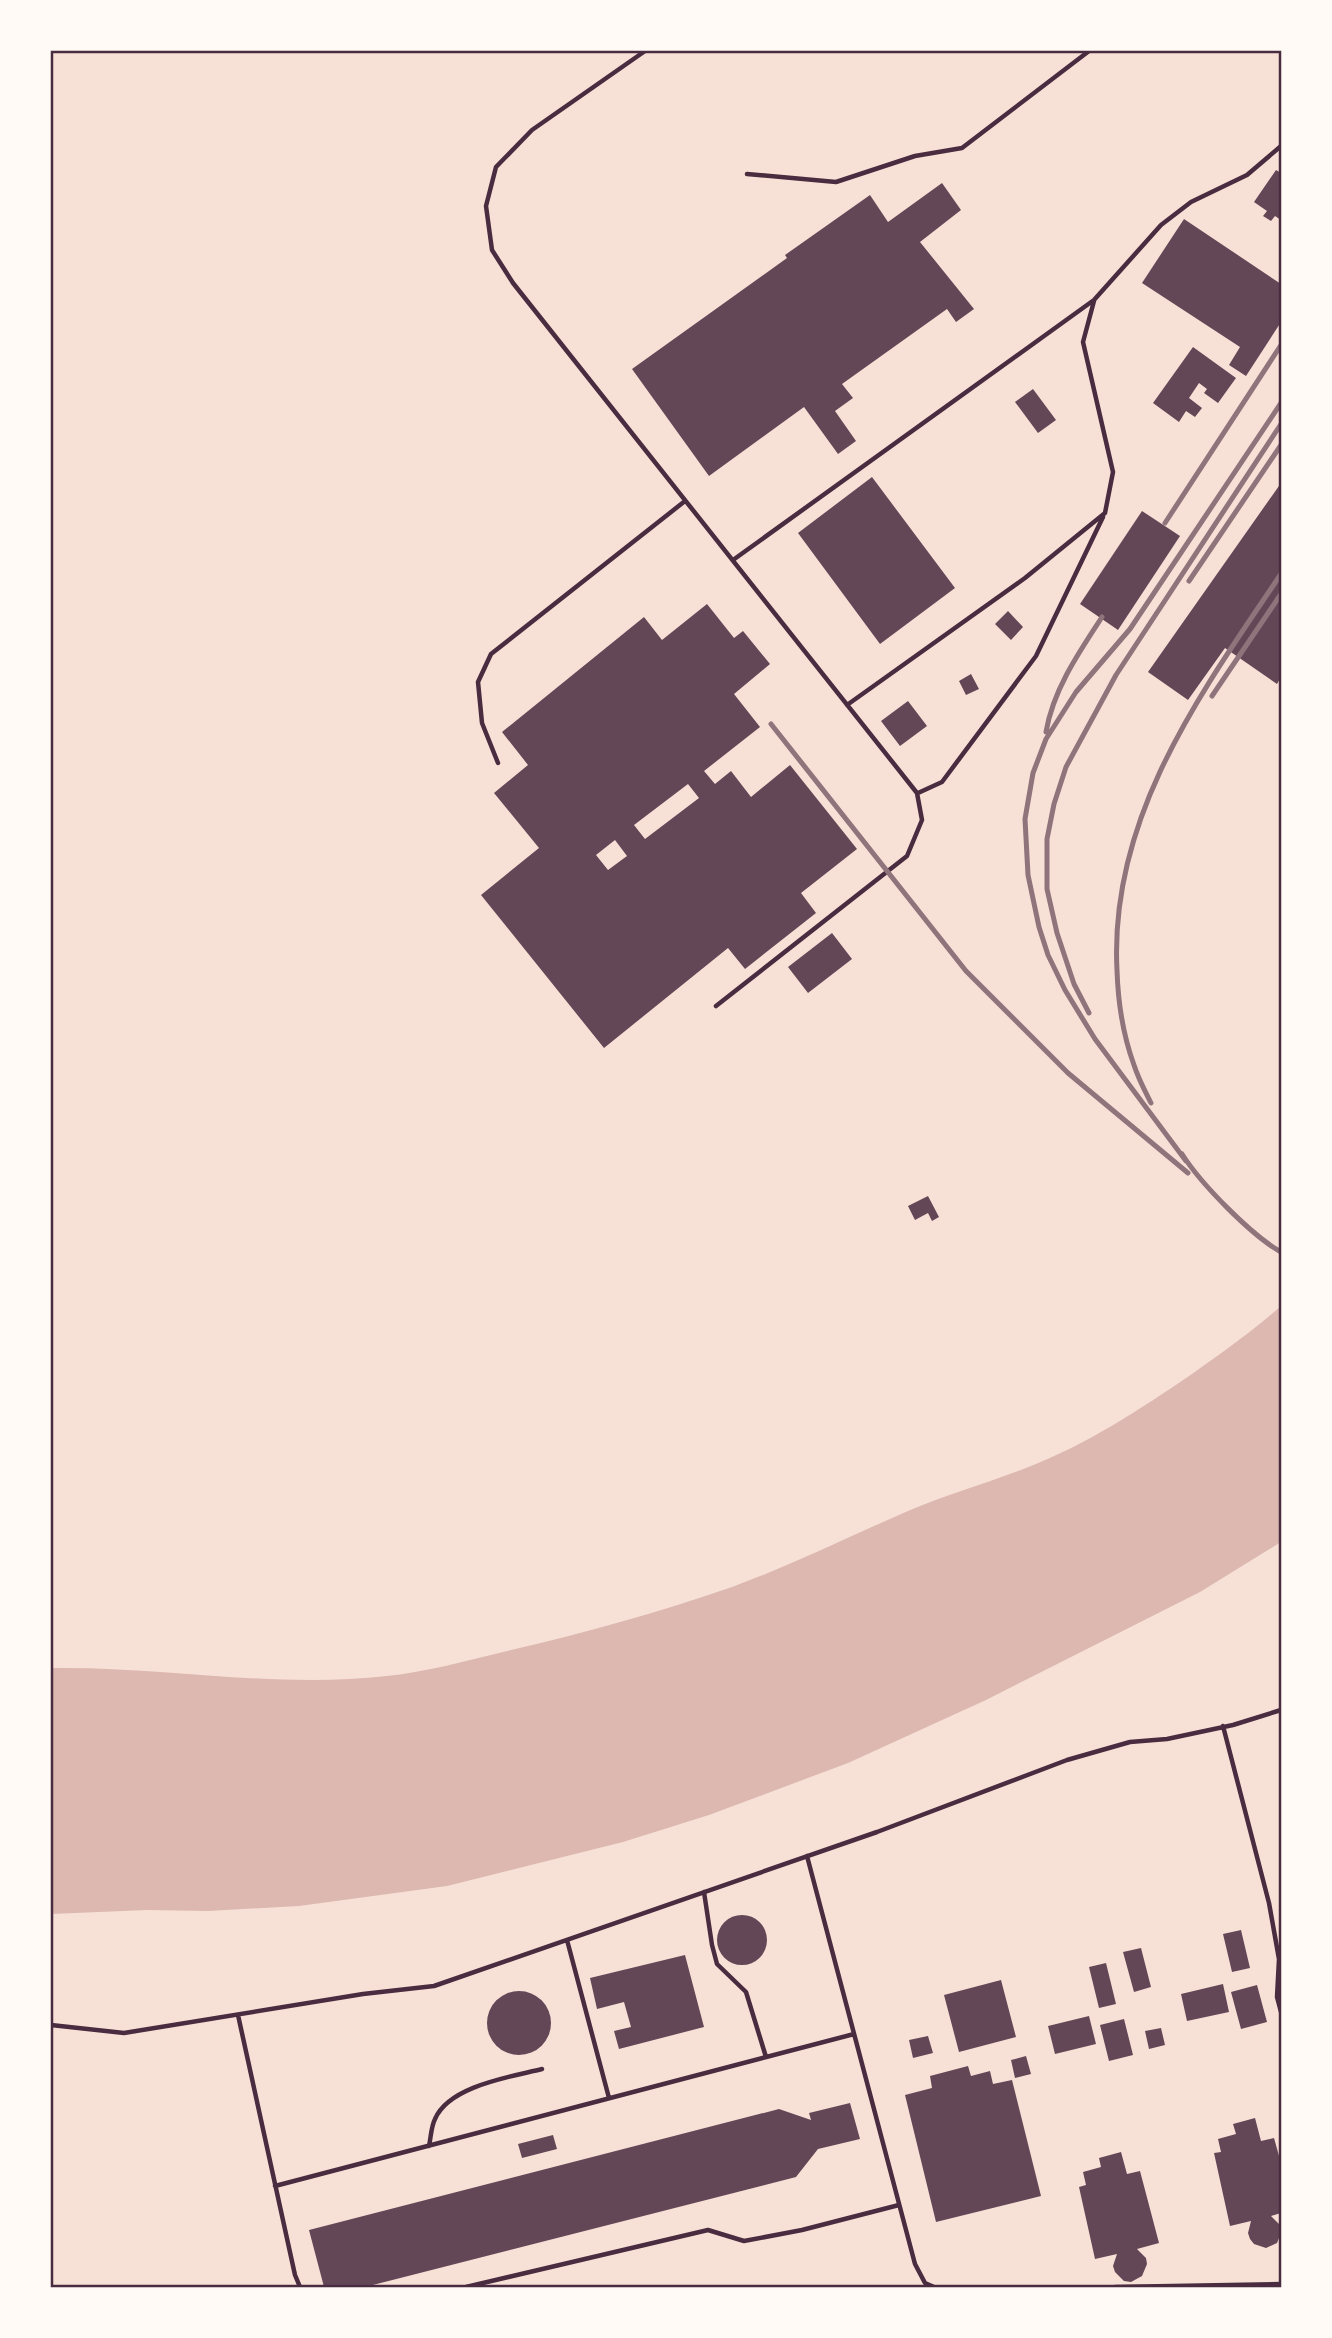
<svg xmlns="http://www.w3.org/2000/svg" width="1332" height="2338" viewBox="0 0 1332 2338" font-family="Commissioner,sans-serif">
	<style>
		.water { fill: #dcb8b0 }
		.building { fill: #644757; fill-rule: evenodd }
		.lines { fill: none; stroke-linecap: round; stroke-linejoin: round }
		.service { stroke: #4a2c40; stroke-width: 4.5 }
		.rail { stroke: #8f747c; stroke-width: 5 }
		.neatline { fill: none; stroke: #4a2c40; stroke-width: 2.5 }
	</style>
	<rect width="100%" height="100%" fill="#f7e1d7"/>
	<path class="water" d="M1281,1306V1542L1200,1592L986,1700L848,1763L709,1815L623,1842L447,1886L299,1906L208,1911L147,1910L51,1914V1668C163,1666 275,1689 387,1676C426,1672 465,1661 503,1652C581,1634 657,1613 732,1587C792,1565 850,1536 908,1511C946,1495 987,1483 1026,1468C1086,1445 1139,1410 1192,1374C1223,1352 1253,1331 1281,1306Z"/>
	<path class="building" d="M1276,170L1281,173V220L1275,216L1271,221L1263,216L1267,211L1254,202Z
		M942,183L961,210L920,242L974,309L956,322L947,309L842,384L853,398L835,411L856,441L838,454L804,407L709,476L632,369L787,258L785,255L870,195L888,222Z
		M1184,219L1281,284V322L1246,376L1229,365L1240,347L1142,283Z
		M1193,347L1236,378L1218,403L1204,393L1207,389L1199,383L1189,398L1202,408L1195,417L1186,411L1179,422L1153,403Z
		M1033,389L1056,420L1038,433L1015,402Z
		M872,477L955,588L880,644L798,533Z
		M1281,483V677L1277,684L1225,648L1188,700L1148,672Z
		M1142,511L1180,536L1118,630L1080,604Z
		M707,604L734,638L743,631L770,664L734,694L760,727L704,771L715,784L731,771L751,797L790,765L857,849L801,893L816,913L745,969L728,948L604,1048L481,895L539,848L494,793L528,765L502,732L644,617L662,640ZM688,784L699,798L645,839L634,825ZM615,840L627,856L608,870L596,855Z
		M1008,611L1023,627L1011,640L995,624Z
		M971,674L979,689L966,695L959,681Z
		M908,701L927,726L900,746L881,721Z
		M832,933L852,959L808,993L788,967Z
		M928,1196L939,1217L932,1221L928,1213L915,1220L908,1206Z
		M717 1940a25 25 0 1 1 50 0a25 25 0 1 1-50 0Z
		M1241,1930L1250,1968L1232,1972L1223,1934Z
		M1141,1948L1151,1987L1134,1992L1123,1952Z
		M685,1955L704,2027L619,2049L614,2031L631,2027L624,2002L597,2009L590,1978Z
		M1106,1963L1116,2004L1099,2008L1089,1967Z
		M1001,1980L1016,2037L959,2052L944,1995Z
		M1223,1984L1229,2012L1187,2021L1181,1994Z
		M1257,1985L1267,2022L1241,2029L1231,1992Z
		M487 2023a32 32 0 1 1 64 0a32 32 0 1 1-64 0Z
		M1089,2016L1096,2044L1055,2054L1048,2026Z
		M1124,2019L1133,2055L1109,2061L1100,2025Z
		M1161,2028L1165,2045L1149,2049L1145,2031Z
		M928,2036L933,2053L913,2058L909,2040Z
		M1026,2056L1031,2074L1015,2078L1011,2060Z
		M968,2066L971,2076L990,2071L993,2084L1012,2080L1041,2196L936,2222L905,2095L932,2088L930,2076Z
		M850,2103L860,2139L818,2149L796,2177L365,2287H324L309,2230L779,2109L811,2120L809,2113Z
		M1255,2118L1261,2141L1274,2138L1281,2163V2213L1271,2216L1280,2225L1281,2233L1277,2243L1266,2248L1254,2244L1250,2239L1248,2233L1251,2221L1230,2226L1214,2153L1221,2152L1218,2139L1236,2134L1233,2124Z
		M553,2135L557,2149L522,2158L518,2144Z
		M1121,2152L1127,2174L1140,2171L1159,2243L1137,2249L1146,2258L1147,2264L1142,2276L1131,2282L1124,2281L1115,2272L1113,2266L1117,2254L1095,2259L1079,2187L1086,2185L1083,2172L1101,2167L1099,2158Z"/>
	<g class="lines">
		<path class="service" d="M645,51L532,130L496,167L486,206L492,250L513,283L917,793L922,820L907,856L716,1006
			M747,174L836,182L915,156L962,148L1089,51
			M733,560L1094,300L1161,225L1191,202L1247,175L1281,146
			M847,705L1025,578L1105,513L1113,472L1083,342L1094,301
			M498,763L482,723L478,682L491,654L685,501
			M918,793L942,782L1036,656L1103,517
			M1223,1726L1269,1903L1279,1959L1277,1997L1281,2012
			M807,1856L915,2264L925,2283L934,2287
			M704,1892L712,1945L717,1964L746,1992L766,2057
			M567,1940L609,2098
			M238,2015L295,2275L300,2287
			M51,2025L124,2033L363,1994L434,1986L877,1832L1067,1760L1130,1742L1167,1739L1233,1725L1281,1710
			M429,2146C431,2137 431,2127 435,2119C449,2086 510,2077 542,2069
			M275,2186L854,2034
			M466,2287L708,2230L744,2241L802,2230L899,2205
			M1115,2287L1281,2284"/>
		<path class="rail" d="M1165,523L1281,345
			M1189,581L1281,445
			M1212,696L1281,594
			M771,724L966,971L1068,1073L1188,1173
			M1046,732C1053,690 1079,652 1102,617
			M1089,1013L1074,984L1057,933L1047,889V839L1054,804L1066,767L1116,675L1281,424
			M1151,1103C1145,1091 1138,1078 1134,1065C1123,1035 1118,1002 1117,970C1109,818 1200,694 1281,574
			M1182,1154C1201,1184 1251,1235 1281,1252
			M1186,1161L1095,1039L1065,990L1048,955L1039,927L1028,875L1025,819L1033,773L1046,739L1076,692L1130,629L1281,403"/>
	</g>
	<rect width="1332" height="2338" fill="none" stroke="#fffaf5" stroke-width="105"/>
	<rect x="52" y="52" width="1228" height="2234" class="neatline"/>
</svg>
